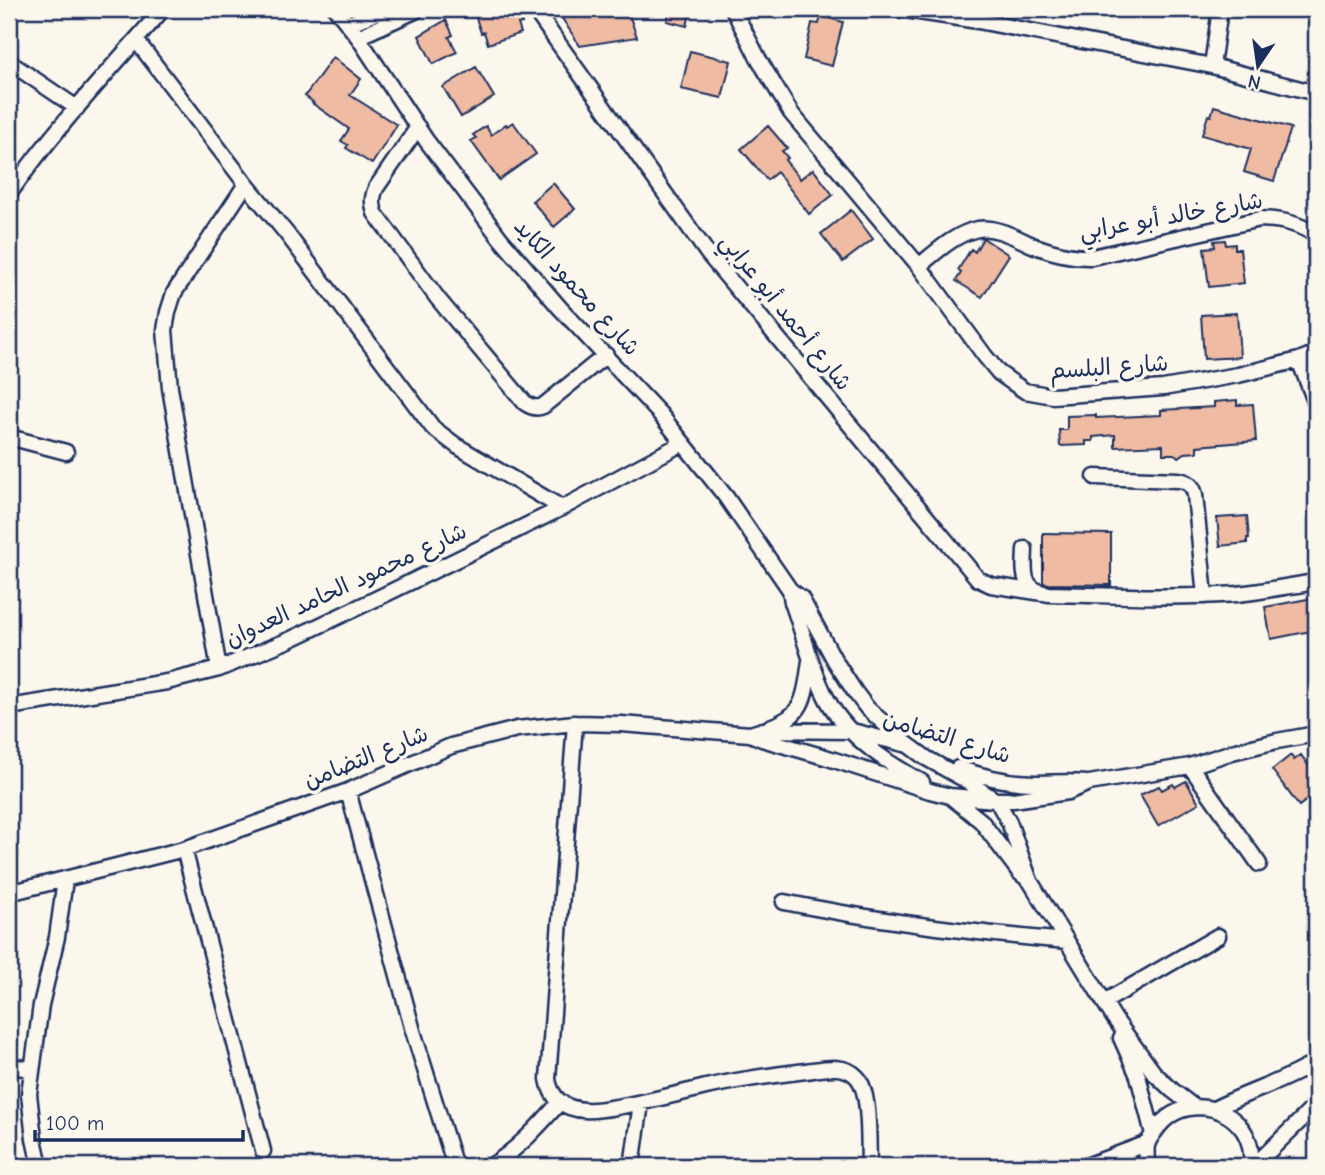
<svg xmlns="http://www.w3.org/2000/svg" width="1325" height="1175" viewBox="0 0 1325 1175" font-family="'Comic Neue','Playpen Sans Arabic',sans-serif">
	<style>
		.building { fill: #efbba2; stroke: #1b2f5e; stroke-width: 2 }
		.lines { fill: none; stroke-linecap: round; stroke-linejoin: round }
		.minor-casing { stroke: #1b2f5e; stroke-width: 19 }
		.minor { stroke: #fbf7ec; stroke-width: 14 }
		.labels { text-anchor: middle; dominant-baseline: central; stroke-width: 7; stroke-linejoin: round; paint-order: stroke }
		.street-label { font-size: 23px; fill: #1b2f5e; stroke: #fbf7ec }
	</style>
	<rect width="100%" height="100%" fill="#fbf7ec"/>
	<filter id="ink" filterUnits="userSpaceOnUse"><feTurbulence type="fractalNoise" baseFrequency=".0143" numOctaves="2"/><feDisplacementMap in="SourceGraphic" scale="14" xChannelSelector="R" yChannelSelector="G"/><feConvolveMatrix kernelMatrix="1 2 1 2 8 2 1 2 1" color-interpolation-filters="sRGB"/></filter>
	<g filter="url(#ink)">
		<path class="building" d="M486,9H510L517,11L522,23L518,24L521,33L488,44L484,32L481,33L474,12Z
			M556,9H627L637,37L580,46Z
			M670,9H691L687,26L667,21Z
			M821,16L843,22L832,66L804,59L812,23L819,24Z
			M446,20L453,35L449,37L457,52L433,64L419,36Z
			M690,51L731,61L722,98L681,89Z
			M333,57L361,79L350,95L397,125L372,164L346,148L348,145L341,141L349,129L312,103L313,102L305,96Z
			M476,67L494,97L461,117L443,87Z
			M1214,106L1291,128L1274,181L1244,172L1251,149L1202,135L1208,115L1211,116Z
			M513,122L536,154L499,180L471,141L476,138L473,135L486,126L491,135L506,124L507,126Z
			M768,126L787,148L782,151L788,158L785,160L800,179L813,169L833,195L809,214L777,172L767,180L741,149Z
			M553,183L575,209L554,227L532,201Z
			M851,210L873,239L843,262L821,234Z
			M983,238L1009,255L982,297L956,281L961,273L958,270L971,249L975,252Z
			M1225,240L1226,245L1235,244V249H1240L1244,283L1209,287L1204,248L1215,247L1214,241Z
			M1237,313L1240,357L1204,359L1201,315Z
			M1237,400V405L1253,404L1256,441L1197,446V452L1185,453L1179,457L1174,454H1163V445L1115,447V435L1093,437V441H1086V445L1060,446L1059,430H1067V416L1096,415V418L1161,415V410L1214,407V402Z
			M1247,516L1249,538H1247V543L1220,546L1217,518Z
			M1043,533L1111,534V585L1049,584L1043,583Z
			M1313,598L1316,617V630L1271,639L1265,607Z
			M1291,755L1294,760L1301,755L1316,776V797L1309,802L1307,800L1299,806L1272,770Z
			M1186,781L1199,803L1158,826L1140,795L1159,786L1162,790L1173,784L1175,787Z"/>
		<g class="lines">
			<defs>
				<path id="minor" d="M336,9L358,37L426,140L500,238L560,308L660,414L726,497L790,590L801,598L835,661L855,692L867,708L907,744L926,758L967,781L995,800L1000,806L1009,822L1030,881L1114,1018L1154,1073L1172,1090L1194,1107
					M534,9L708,254L978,579L991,585L1043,593
					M733,9L758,58L791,113L919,266L985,356L999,373L1013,383L1025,391L1053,396L1163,388L1238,375L1299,360L1316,353
					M899,9L978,21L1212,66L1316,93
					M348,24L385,9
					M358,37L415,11L417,9
					M136,40L246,184L174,293L168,312L165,330L170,388L219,669
					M9,62L77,108
					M1212,66L1220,9
					M418,127L376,188C372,197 372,203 375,213L438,299L525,403C531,407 537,409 543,406L606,355
					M246,184L287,234L433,428L457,446L562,508
					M9,194C55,128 111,69 163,9
					M919,266C936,252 956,233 978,229C997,226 1018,239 1035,246C1054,253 1072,258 1092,257L1260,219C1282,220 1298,223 1316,235
					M1299,360L1316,404
					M9,437L66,452
					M1095,477L1178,480C1188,481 1193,485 1195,495L1205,596
					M1025,549C1024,573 1021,590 1049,594C1112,595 1175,599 1237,594C1263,591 1290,586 1316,582
					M790,590L792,602C803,632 810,664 824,693C843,734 884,761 922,782
					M9,707L167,682L219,669L289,640L384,595L562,508L683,443
					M575,723L548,1079C551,1099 564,1109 585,1110C597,1111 610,1108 622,1106C650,1101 678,1094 706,1087C739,1080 772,1075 806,1071C822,1069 845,1063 857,1077C871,1092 868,1146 869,1166
					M770,727C806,715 805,694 810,661
					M750,734L763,730L852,731L904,744
					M1190,766L1259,864
					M958,768C983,777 1008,783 1035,783C1052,783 1069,781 1086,783
					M348,791L413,1031L449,1147L453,1160L458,1166
					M950,796L981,821L1020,873L1029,880
					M184,849L263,1151
					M9,893L184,849L348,791L451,746L517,729L575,723L621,724L750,734L762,739L825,757L930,791L950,796L995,800H1013L1068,792L1089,783L1190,766L1232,752L1277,741L1316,734
					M784,902C878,921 972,933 1067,941
					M1104,1002L1218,936
					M1121,1038L1138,1076L1153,1134
					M9,1066L32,1069
					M1214,1109C1247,1092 1284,1082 1316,1062
					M40,1166L34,1139L29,1094L41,1005L57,937L65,880
					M491,1166C518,1149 539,1126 560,1102
					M632,1166L641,1103
					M1086,1166L1148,1143
					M1147,1166C1147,1160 1146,1151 1147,1145C1149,1138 1155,1132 1159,1126C1181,1099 1223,1102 1243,1130C1251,1141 1251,1153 1252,1166
					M1254,1166L1316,1105"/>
			</defs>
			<use href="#minor" class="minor-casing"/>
			<use href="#minor" class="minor"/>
		</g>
	</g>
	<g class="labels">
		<g class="street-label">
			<text transform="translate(1171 216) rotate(-10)">شارع خالد أبو عرابي</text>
			<text transform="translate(577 287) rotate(48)">شارع محمود الكايد</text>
			<text transform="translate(786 312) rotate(51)">شارع أحمد أبو عرابي</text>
			<text transform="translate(1109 367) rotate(-4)">شارع البلسم</text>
			<text transform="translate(346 585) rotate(-25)">شارع محمود الحامد العدوان</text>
			<text transform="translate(947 737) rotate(17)">شارع التضامن</text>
			<text transform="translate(366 757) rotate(-22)">شارع التضامن</text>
		</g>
	</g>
	<rect width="1325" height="1175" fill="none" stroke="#fbf7ec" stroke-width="35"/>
	<rect x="18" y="18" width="1290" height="1140" fill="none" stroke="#1b2f5e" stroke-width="2.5" filter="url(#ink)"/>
	<g transform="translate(1258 66) rotate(193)" stroke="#fbf7ec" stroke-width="5" paint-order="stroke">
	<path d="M0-5L12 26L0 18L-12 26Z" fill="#1b2f5e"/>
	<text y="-10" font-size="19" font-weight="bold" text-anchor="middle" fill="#1b2f5e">N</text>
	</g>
	<path d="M35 1130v10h208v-10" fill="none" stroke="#1b2f5e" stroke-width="3.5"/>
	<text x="46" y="1130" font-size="21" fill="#1b2f5e" stroke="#fbf7ec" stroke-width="5" paint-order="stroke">100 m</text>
</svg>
